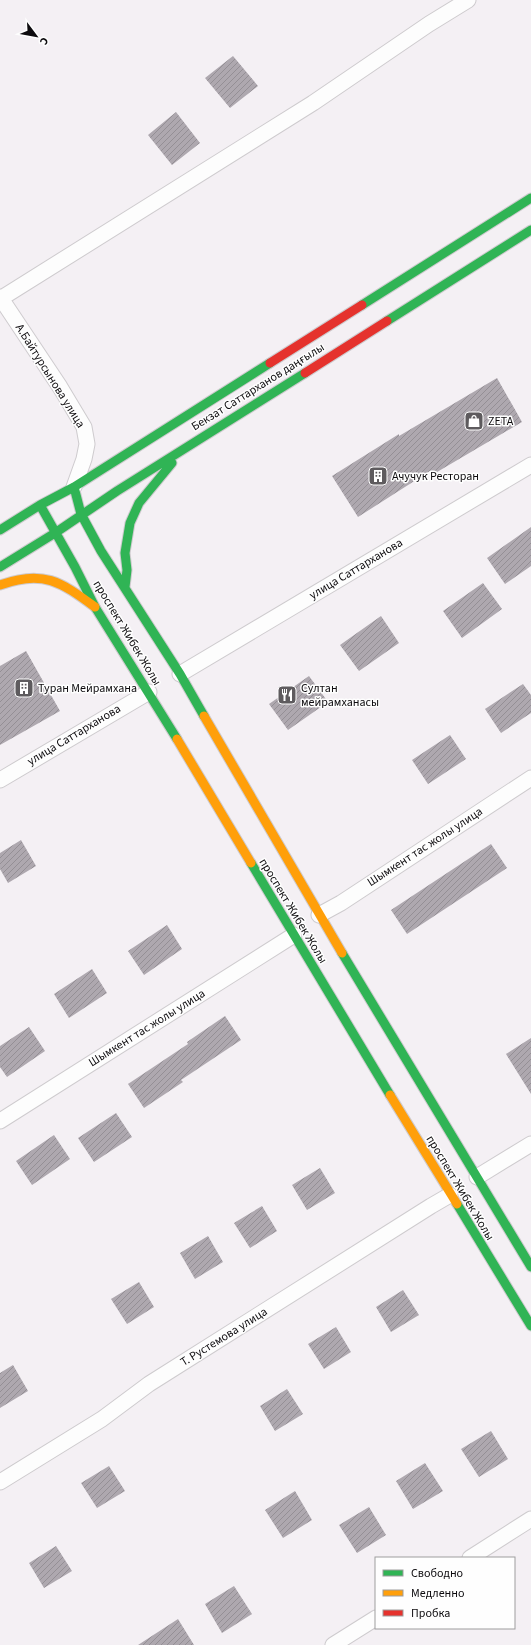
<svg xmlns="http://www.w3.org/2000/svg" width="531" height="1645" viewBox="0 0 531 1645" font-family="'Source Sans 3',sans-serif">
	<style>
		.building { fill: url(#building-hatch) }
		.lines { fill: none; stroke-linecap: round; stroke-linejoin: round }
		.street-casing { stroke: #cecbce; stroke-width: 17 }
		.fast-casing { stroke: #cecbce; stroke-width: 11 }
		.slow-casing { stroke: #cecbce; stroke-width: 11 }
		.jam-casing { stroke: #cecbce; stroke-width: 11 }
		.street { stroke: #fdfdfd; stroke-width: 15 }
		.fast { stroke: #30b455; stroke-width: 9 }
		.slow { stroke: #ff9f0a; stroke-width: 9 }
		.jam { stroke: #e5322d; stroke-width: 9 }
		.labels { text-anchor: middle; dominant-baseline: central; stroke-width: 3; stroke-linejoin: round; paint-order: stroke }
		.street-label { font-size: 12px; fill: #0d0b0e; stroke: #fefefe }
		.poi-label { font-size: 12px; fill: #0d0b0e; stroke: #fefefe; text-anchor: start }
	</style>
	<defs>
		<pattern id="building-hatch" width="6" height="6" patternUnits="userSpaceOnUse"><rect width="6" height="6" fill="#aea8af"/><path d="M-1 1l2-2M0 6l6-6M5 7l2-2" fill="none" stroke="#948f95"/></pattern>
	</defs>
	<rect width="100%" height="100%" fill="#f4f0f4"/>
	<path class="building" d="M233,56L258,86L230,108L205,78Z
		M176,112L200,143L172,165L148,135Z
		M497,378L522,422L432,475L430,471L358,517L332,476L399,434V436Z
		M531,527V566L505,584L487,558Z
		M483,583L502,609L462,638L443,611Z
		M381,616L399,643L359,671L340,645Z
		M26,651L60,711L0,745V666Z
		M309,676L328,702L288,730L269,704Z
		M523,684L531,695V713L501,733L485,709Z
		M450,735L466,759L428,784L412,760Z
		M21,840L36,866L8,883L0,869V853Z
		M491,844L507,868L407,934L391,910Z
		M167,925L182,949L144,975L128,951Z
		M92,969L107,993L69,1018L54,994Z
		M225,1016L241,1040L181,1080L183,1082L144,1108L128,1084L188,1044L187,1042Z
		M29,1027L45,1051L7,1077L0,1067V1046Z
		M531,1038V1094L506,1054Z
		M116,1113L132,1137L94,1162L78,1138Z
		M54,1135L70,1159L32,1185L16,1161Z
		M320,1168L335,1193L307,1210L292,1185Z
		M262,1206L277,1231L250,1248L234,1223Z
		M208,1236L223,1262L195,1279L180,1253Z
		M139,1282L154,1307L127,1324L111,1299Z
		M403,1290L419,1315L391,1332L376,1307Z
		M336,1327L351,1352L324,1369L308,1344Z
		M13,1365L28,1391L0,1408V1373Z
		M287,1389L303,1414L275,1431L260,1406Z
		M491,1431L508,1459L479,1477L461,1449Z
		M425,1463L443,1491L413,1509L396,1481Z
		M109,1466L125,1491L97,1508L81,1483Z
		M295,1491L312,1520L283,1538L265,1510Z
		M369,1507L386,1535L357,1553L339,1525Z
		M56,1546L72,1571L44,1588L29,1563Z
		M234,1586L252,1614L222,1633L205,1604Z
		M178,1619L194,1645H138Z"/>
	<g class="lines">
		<defs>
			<path id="street" d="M0,297L60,387L84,427L87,444L84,459L74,487
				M0,299L313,103L429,24L468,0
				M180,674L531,465
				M0,780L149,692
				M319,915L341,903L531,778
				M0,1121L294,935
				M477,1177L531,1144
				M0,1482L102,1419L149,1384L431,1206L450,1195
				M470,1558L531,1519
				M333,1645L376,1618"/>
			<path id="fast" d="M362,305L531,198
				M387,321L531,230
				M74,487L81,514L101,551L180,674L204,716
				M40,505L75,567L95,607L177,739
				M0,530L40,505L74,487L270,363
				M0,567L55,533L117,491L305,373
				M125,587L127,570L125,553L130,523L139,503L172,463
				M251,863L390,1095
				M342,953L531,1267
				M457,1204L531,1326"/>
			<path id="slow" d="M0,585C43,569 61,582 95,607
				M204,716L342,953
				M177,739L251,863
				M390,1095L457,1204"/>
			<path id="jam" d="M270,363L362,305
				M305,373L387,321"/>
		</defs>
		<use href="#street" class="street-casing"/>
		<use href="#fast" class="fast-casing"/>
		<use href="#slow" class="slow-casing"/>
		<use href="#jam" class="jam-casing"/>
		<use href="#street" class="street"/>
		<use href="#fast" class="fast"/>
		<use href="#slow" class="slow"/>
		<use href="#jam" class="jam"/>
	</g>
	<defs>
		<symbol id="shop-square" viewBox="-11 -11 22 22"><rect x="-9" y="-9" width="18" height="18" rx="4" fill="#5e5b5e" stroke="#fefefe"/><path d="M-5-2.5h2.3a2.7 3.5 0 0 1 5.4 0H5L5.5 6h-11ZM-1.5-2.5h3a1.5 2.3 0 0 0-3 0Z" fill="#fff"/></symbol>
		<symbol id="building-square" viewBox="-11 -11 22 22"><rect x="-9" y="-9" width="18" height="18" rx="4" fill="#5e5b5e" stroke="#fefefe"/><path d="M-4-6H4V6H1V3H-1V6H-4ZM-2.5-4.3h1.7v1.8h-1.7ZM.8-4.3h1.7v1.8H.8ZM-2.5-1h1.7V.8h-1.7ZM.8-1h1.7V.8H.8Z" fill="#fff"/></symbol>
		<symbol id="restaurant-square" viewBox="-11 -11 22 22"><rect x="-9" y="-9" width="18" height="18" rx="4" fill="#5e5b5e" stroke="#fefefe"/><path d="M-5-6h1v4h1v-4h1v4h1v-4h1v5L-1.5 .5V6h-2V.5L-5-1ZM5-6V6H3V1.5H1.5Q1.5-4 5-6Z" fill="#fff"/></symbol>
	</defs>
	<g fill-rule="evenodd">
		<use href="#shop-square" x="463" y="410" width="22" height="22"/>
		<use href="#building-square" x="367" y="465" width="22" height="22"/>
		<use href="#building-square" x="13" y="677" width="22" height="22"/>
		<use href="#restaurant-square" x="276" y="684" width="22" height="22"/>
	</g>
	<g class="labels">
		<g class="street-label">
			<text transform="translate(50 376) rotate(58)">А.Байтурсынова улица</text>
			<text transform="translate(258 387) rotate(-32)">Бекзат Саттарханов даңғылы</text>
			<text transform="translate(356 569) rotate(-31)">улица Саттарханова</text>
			<text transform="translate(127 633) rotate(59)">проспект Жибек Жолы</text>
			<text transform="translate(74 735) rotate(-31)">улица Саттарханова</text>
			<text transform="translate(425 847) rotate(-33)">Шымкент тас жолы улица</text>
			<text transform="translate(293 911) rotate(59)">проспект Жибек Жолы</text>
			<text transform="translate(147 1028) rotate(-32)">Шымкент тас жолы улица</text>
			<text transform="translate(460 1188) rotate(59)">проспект Жибек Жолы</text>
			<text transform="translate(224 1337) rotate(-32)">Т. Рустемова улица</text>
		</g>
		<g class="poi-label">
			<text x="488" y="421">ZETA</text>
			<text x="392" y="476">Ачучук Ресторан</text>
			<text x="38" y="688">Туран Мейрамхана</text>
			<text x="301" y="688">Султан<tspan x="301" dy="14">мейрамханасы</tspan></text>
		</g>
	</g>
	<rect x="375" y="1557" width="140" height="72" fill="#fefefe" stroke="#9e9d9e"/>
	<rect x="383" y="1570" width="20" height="6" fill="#30b455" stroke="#9e9d9e"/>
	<text x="411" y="1577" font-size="12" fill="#0d0b0e">Свободно</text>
	<rect x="383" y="1590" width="20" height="6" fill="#ff9f0a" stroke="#9e9d9e"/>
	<text x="411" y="1597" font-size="12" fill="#0d0b0e">Медленно</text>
	<rect x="383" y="1610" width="20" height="6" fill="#e5322d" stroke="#9e9d9e"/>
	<text x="411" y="1617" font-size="12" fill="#0d0b0e">Пробка</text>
	<g transform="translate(36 36) rotate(122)" stroke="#fefefe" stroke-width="3" paint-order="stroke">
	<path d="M0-3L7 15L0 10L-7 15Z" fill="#0d0b0e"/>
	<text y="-6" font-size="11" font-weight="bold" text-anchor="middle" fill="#0d0b0e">С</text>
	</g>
</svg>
